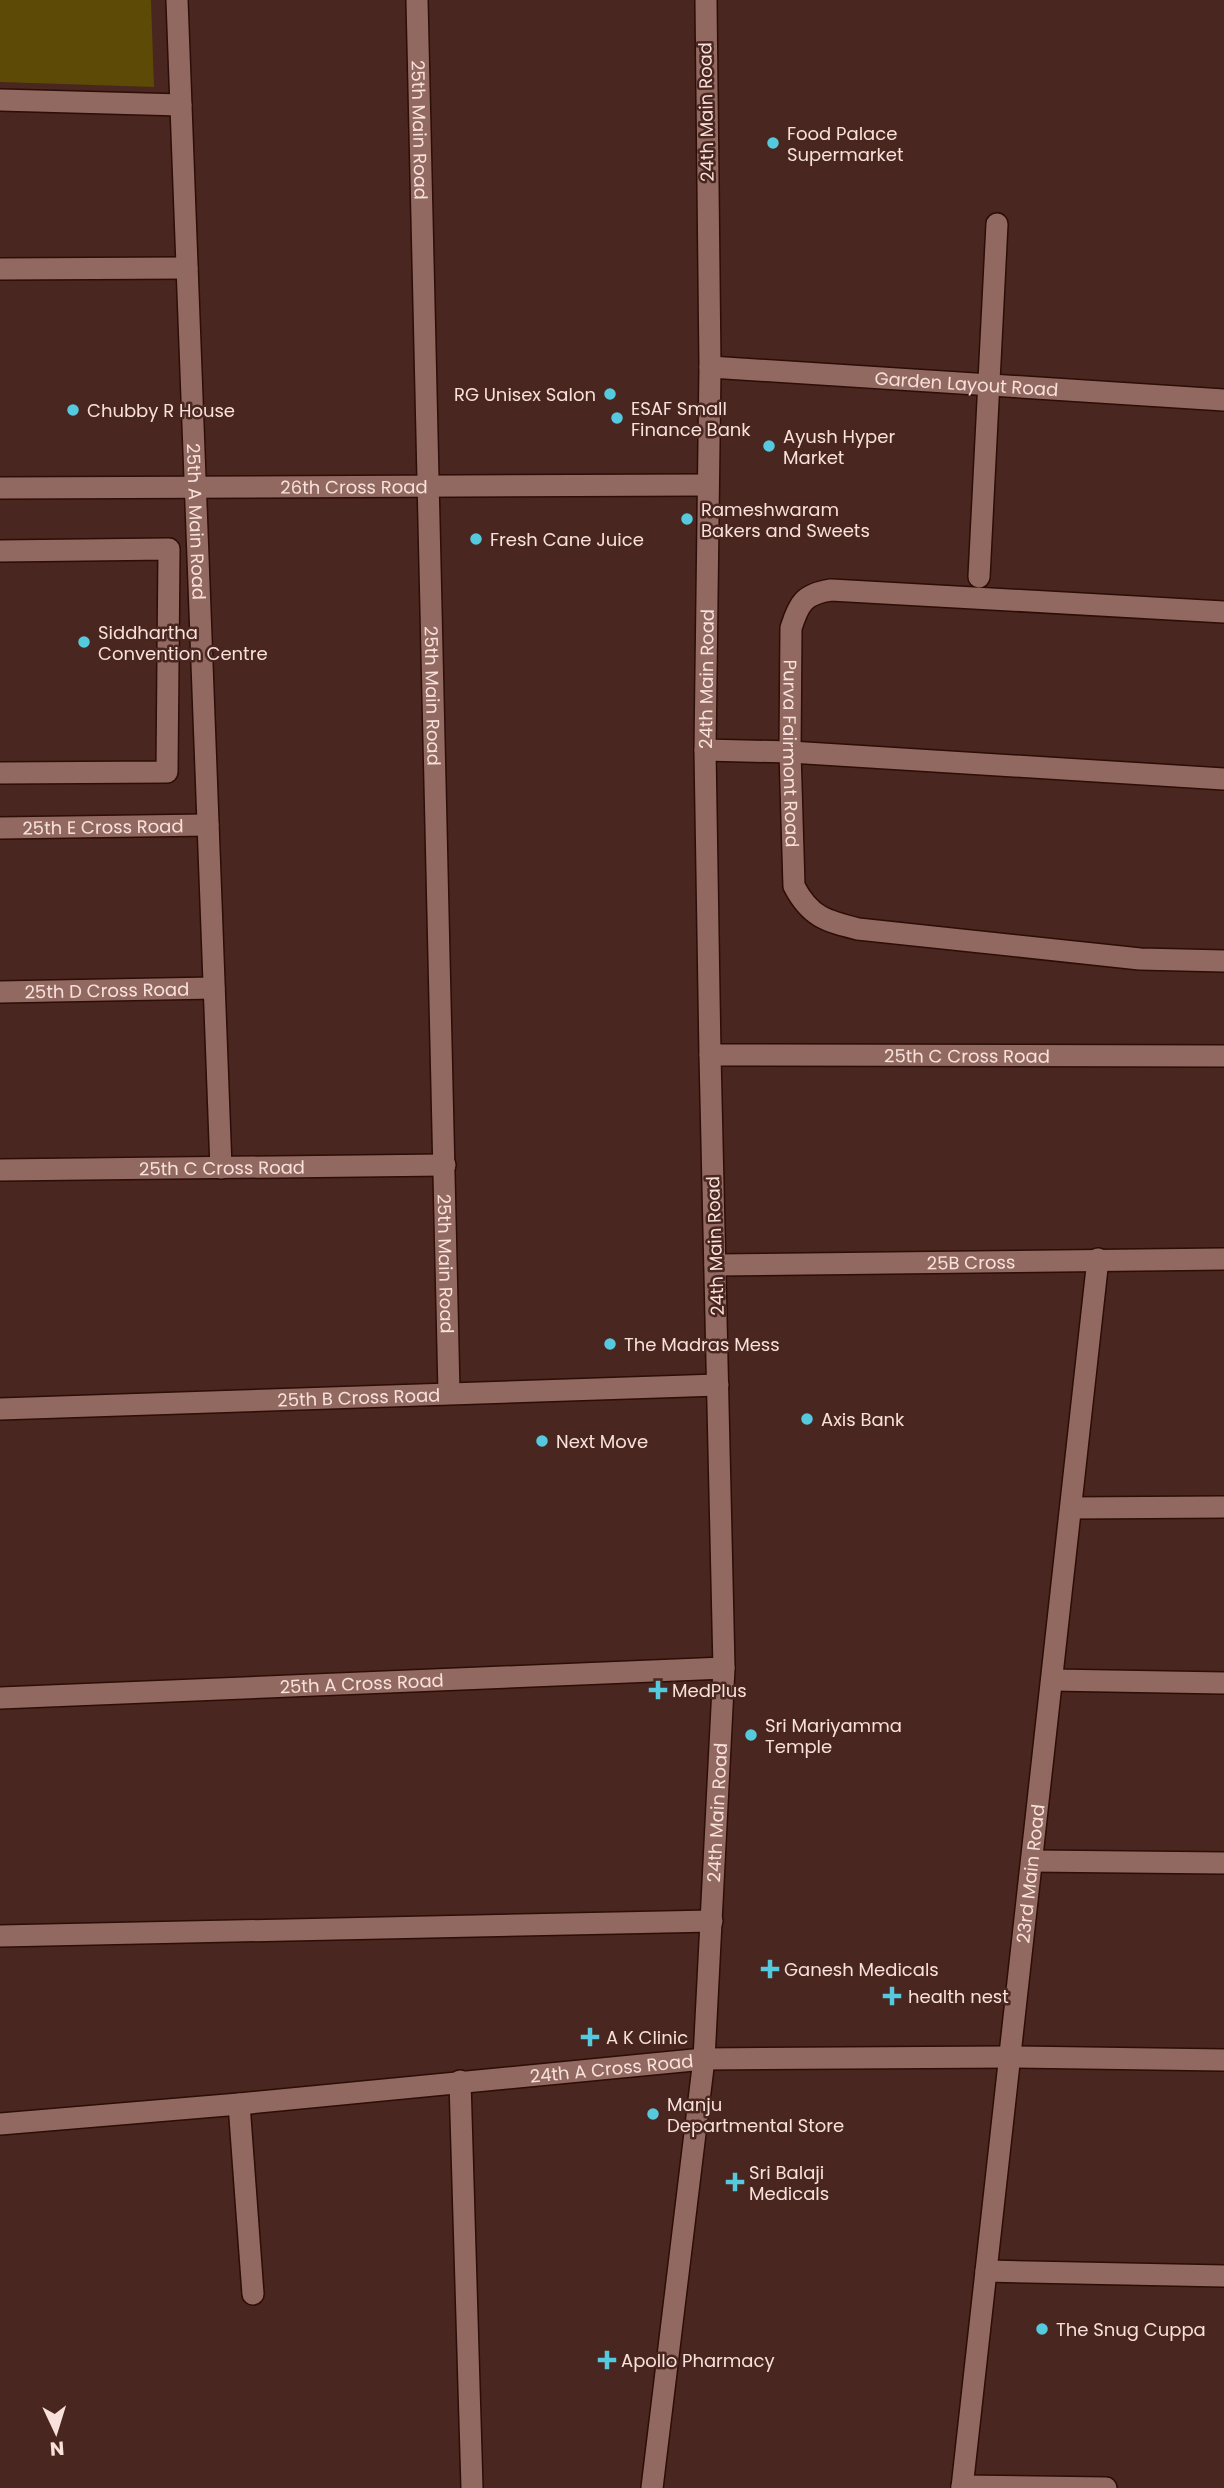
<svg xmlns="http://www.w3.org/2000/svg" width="1224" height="2488" viewBox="0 0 1224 2488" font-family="Poppins,sans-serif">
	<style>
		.green { fill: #5c4a06 }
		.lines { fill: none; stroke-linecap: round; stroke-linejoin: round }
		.service-casing { stroke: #2d0d08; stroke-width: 24 }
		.minor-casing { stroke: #2d0d08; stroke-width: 24 }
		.tertiary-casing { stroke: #2d0d08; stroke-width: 24 }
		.service { stroke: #916960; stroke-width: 21 }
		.minor { stroke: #916960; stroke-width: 21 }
		.tertiary { stroke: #916960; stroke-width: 21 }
		.poi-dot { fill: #55cadf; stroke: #49261f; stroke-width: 2.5 }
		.labels { text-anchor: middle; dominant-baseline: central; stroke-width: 5; stroke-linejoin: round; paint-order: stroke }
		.street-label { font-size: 18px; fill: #f8e0db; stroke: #49261f }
		.poi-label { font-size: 18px; fill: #f8e0db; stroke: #49261f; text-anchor: start }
	</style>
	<rect width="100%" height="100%" fill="#49261f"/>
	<path class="green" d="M0,0H151L154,87L0,82Z"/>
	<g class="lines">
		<defs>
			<path id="service" d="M0,551L169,549L167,772L0,773"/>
			<g id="minor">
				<path id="s1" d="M177,0L221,1168"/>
				<path id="s2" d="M417,0L449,1392"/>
				<path d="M0,100L181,105"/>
				<path d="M0,269L187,268"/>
				<path id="s3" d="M710,367L1224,400"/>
				<path id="s4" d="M0,488L707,485"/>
				<path d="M979,577L997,224"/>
				<path id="s5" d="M1224,612L831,590C804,594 799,603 791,628L790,752L794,886C810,917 826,921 858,929L1140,959L1224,961"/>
				<path d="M705,750L790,752L1224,779"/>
				<path id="s6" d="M0,828L208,825"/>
				<path id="s7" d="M0,992L214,988"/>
				<path id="s8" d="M710,1055L1224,1056"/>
				<path id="s9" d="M0,1170L445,1165"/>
				<path id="s10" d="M715,1265L1224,1259"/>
				<path id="s11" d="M0,1409L718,1385"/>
				<path d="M1071,1508L1224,1507"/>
				<path d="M1052,1680L1224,1683"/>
				<path id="s12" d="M0,1698L724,1668"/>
				<path d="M1032,1861L1224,1863"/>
				<path d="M0,1936L712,1921"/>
				<path d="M460,2081L472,2488"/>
				<path d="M239,2104L253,2294"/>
				<path id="s13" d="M0,2124L239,2104L704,2059L1010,2057L1224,2060"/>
				<path d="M986,2271L1224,2276"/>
				<path d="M962,2486L1106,2488"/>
				<path id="s14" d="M962,2488L1098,1259"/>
			</g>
			<g id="tertiary">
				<path id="s15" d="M652,2488L704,2059L724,1668L710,1055L705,750L710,367L706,0"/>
			</g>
		</defs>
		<use href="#service" class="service-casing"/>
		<use href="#minor" class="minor-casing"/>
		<use href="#tertiary" class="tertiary-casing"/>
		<use href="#service" class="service"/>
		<use href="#minor" class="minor"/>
		<use href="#tertiary" class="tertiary"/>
	</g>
	<g class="poi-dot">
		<circle cx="773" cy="143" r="7"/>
		<circle cx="610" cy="394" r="7"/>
		<circle cx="73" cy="410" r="7"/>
		<circle cx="617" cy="418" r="7"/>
		<circle cx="769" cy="446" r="7"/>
		<circle cx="687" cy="519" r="7"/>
		<circle cx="476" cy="539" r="7"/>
		<circle cx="84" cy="642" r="7"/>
		<circle cx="610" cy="1344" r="7"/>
		<circle cx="807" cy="1419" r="7"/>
		<circle cx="542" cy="1441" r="7"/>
		<path d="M654.5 1679.5h7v7h7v7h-7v7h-7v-7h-7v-7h7z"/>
		<circle cx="751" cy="1735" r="7"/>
		<path d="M766.5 1958.5h7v7h7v7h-7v7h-7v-7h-7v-7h7z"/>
		<path d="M888.5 1985.5h7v7h7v7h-7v7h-7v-7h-7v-7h7z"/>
		<path d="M586.5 2026.5h7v7h7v7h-7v7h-7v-7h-7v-7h7z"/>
		<circle cx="653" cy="2114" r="7"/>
		<path d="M731.5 2171.5h7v7h7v7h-7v7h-7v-7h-7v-7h7z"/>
		<circle cx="1042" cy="2329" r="7"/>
		<path d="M603.5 2349.5h7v7h7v7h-7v7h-7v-7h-7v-7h7z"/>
	</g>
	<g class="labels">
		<g class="street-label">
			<text transform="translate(706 112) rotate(-91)">24th Main Road</text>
			<text stroke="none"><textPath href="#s2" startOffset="130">25th Main Road</textPath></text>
			<text stroke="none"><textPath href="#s3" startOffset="257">Garden Layout Road</textPath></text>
			<text stroke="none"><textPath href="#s4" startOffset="354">26th Cross Road</textPath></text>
			<text stroke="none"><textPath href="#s1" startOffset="522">25th A Main Road</textPath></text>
			<text stroke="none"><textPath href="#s15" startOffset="1813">24th Main Road</textPath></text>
			<text stroke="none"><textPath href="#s2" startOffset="696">25th Main Road</textPath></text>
			<text stroke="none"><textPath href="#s5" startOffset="579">Purva Fairmont Road</textPath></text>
			<text stroke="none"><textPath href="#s6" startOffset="103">25th E Cross Road</textPath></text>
			<text stroke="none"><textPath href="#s7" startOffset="107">25th D Cross Road</textPath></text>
			<text stroke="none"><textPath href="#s8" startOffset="257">25th C Cross Road</textPath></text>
			<text stroke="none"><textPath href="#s9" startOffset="222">25th C Cross Road</textPath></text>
			<text transform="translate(715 1246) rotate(-92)">24th Main Road</text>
			<text stroke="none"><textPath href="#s10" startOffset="256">25B Cross</textPath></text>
			<text stroke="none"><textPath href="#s2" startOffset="1264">25th Main Road</textPath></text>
			<text stroke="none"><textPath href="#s11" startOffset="359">25th B Cross Road</textPath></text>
			<text stroke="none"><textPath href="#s12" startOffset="362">25th A Cross Road</textPath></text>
			<text stroke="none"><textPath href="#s15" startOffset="679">24th Main Road</textPath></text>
			<text stroke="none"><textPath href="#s14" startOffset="618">23rd Main Road</textPath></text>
			<text stroke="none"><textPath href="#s13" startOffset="614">24th A Cross Road</textPath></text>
		</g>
		<g class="poi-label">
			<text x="787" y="133">Food Palace<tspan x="787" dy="21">Supermarket</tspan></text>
			<text x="596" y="394" text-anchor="end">RG Unisex Salon</text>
			<text x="631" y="408">ESAF Small<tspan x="631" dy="21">Finance Bank</tspan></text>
			<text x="87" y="410">Chubby R House</text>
			<text x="783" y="436">Ayush Hyper<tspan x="783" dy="21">Market</tspan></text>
			<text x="701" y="509">Rameshwaram<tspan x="701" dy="21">Bakers and Sweets</tspan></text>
			<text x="490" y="539">Fresh Cane Juice</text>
			<text x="98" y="632">Siddhartha<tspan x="98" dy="21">Convention Centre</tspan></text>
			<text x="624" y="1344">The Madras Mess</text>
			<text x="821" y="1419">Axis Bank</text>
			<text x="556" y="1441">Next Move</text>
			<text x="672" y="1690">MedPlus</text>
			<text x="765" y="1725">Sri Mariyamma<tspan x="765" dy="21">Temple</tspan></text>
			<text x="784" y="1969">Ganesh Medicals</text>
			<text x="908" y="1996">health nest</text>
			<text x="606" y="2037">A K Clinic</text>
			<text x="667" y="2104">Manju<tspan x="667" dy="21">Departmental Store</tspan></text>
			<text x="749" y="2172">Sri Balaji<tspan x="749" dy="21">Medicals</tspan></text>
			<text x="1056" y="2329">The Snug Cuppa</text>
			<text x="621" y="2360">Apollo Pharmacy</text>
		</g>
	</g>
	<g transform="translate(56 2432) rotate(176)" stroke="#49261f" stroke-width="5" paint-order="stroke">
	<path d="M0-5L12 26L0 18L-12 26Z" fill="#f8e0db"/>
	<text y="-10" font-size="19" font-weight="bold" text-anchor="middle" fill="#f8e0db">N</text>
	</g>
</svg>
